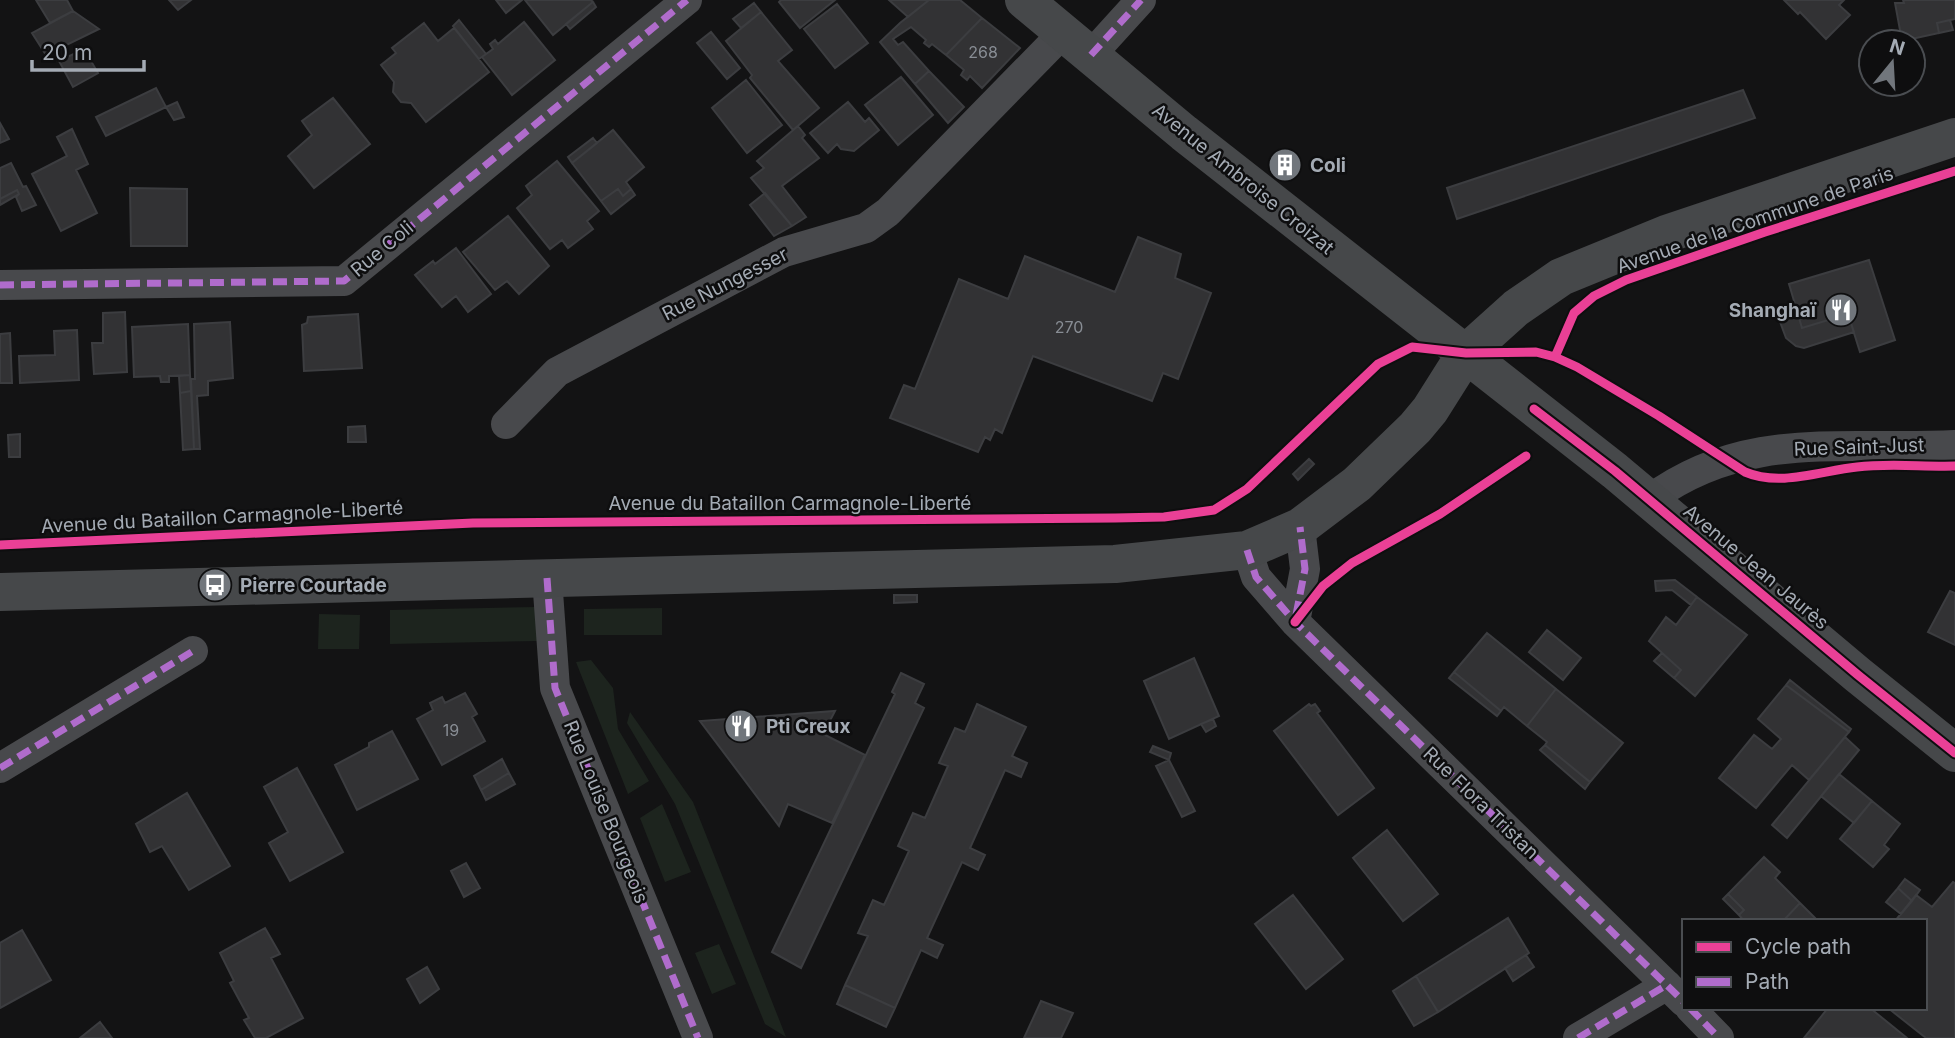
<svg xmlns="http://www.w3.org/2000/svg" width="1955" height="1038" viewBox="0 0 1955 1038" font-family="Inter,sans-serif">
	<style>
		.green { fill: #1d241e }
		.building { fill: #323234; stroke: #3c3d40; stroke-width: 2 }
		.lines { fill: none; stroke-linecap: round; stroke-linejoin: round }
		.street { stroke: #48494c; stroke-width: 30 }
		.secondary { stroke: #46484a; stroke-width: 38 }
		.quiet { stroke: #b06ccc; stroke-width: 7; stroke-dasharray: 14 7; stroke-linecap: butt }
		.cycleway-casing { stroke: #0e0e0f; stroke-width: 13 }
		.cycleway { stroke: #ea4096; stroke-width: 9 }
		.labels { text-anchor: middle; dominant-baseline: central; stroke-width: 5; stroke-linejoin: round; paint-order: stroke }
		.number-label { font-size: 16px; fill: #888d94 }
		.poi-label { font-size: 19px; font-weight: bold; fill: #a4abb4; stroke: #0e0e0f; text-anchor: start }
		.street-label { font-size: 19px; fill: #a4abb4; stroke: #0e0e0f }
	</style>
	<rect width="100%" height="100%" fill="#131314"/>
	<path class="green" d="M537,607V641L390,644V610Z
		M662,608V635H584V609Z
		M319,614L360,615L359,649H318Z
		M591,660L613,688L618,729L649,781L628,794L576,662Z
		M630,712L693,802L786,1037L765,1024L675,804L627,723Z
		M662,804L691,872L665,882L640,818Z
		M719,944L736,984L712,994L695,953Z"/>
	<path class="building" d="M36,0H67L73,11L50,23Z
		M169,0H191L178,10Z
		M496,0H522L506,13Z
		M525,0H591L593,2L553,35Z
		M781,0H835L800,28L779,2Z
		M889,0H929L908,17Z
		M929,0H960L982,18L946,55L932,44L929,47L924,43L926,40L911,27L893,39L898,45L903,42L929,71L915,84L880,42L900,23Z
		M1784,0H1844L1839,5L1850,15L1826,39L1800,12L1798,14Z
		M1903,0H1955V19L1937,23L1939,33L1902,41L1895,3H1904Z
		M593,2L596,7L570,29L566,24Z
		M754,3L761,12L741,28L733,19Z
		M837,4L868,43L835,68L804,29Z
		M73,11L99,29L46,55L32,33Z
		M761,12L792,50L778,61L819,108L793,130L750,78L752,75L726,41Z
		M982,18L1020,48L982,88L970,76L967,80L961,75L964,70L946,55Z
		M459,20L486,54L479,59L453,26Z
		M1950,20L1953,30L1939,33L1937,23Z
		M524,22L555,60L512,95L482,57L493,49L490,44L495,40L498,44Z
		M424,23L438,41L454,28L489,72L426,122L411,103L401,102L393,92L394,82L381,65L396,53L392,48Z
		M711,32L740,68L727,79L697,43Z
		M84,49L98,73L73,87L59,61Z
		M929,71L964,107L948,123L915,84Z
		M901,77L933,115L898,145L865,105Z
		M746,80L782,125L747,153L712,108Z
		M156,88L166,107L106,136L96,117Z
		M1743,90L1755,118L1457,219L1447,188Z
		M333,98L370,144L314,188L288,156L312,135L302,121Z
		M177,102L184,117L174,120L166,107Z
		M848,102L865,122L869,118L879,130L854,151L841,149L837,144L828,153L810,133Z
		M0,123L9,139L0,143Z
		M798,126L805,135L802,138L819,158L782,186L806,217L792,226L751,178L764,168L757,161Z
		M72,129L88,164L76,170L97,213L61,231L32,174L67,156L57,137Z
		M613,130L644,167L626,182L631,189L623,196L618,189L601,201L572,163Z
		M593,138L597,143L572,163L568,157Z
		M1279,154L1297,169L1291,176L1273,162Z
		M557,161L599,211L587,221L593,229L568,248L562,240L550,249L517,208L532,195L526,186Z
		M11,163L23,187L26,186L36,205L22,211L16,197L19,194L17,190L0,199V168Z
		M130,188L187,189V246H131Z
		M618,189L623,196L631,189L635,195L611,214L601,201Z
		M17,190L19,194L0,205V199Z
		M765,193L792,226L774,236L750,205Z
		M508,216L549,266L519,294L507,281L495,290L463,252Z
		M1138,237L1181,254L1175,278L1211,293L1178,379L1163,373L1152,401L1033,356L1002,433L995,429L990,440L985,437L978,452L890,418L904,385L915,389L959,279L1008,299L1025,256L1115,292Z
		M456,248L491,294L468,312L456,296L442,307L415,275L433,261L435,264Z
		M1869,260L1895,340L1860,352L1848,314L1802,328L1789,284Z
		M1795,305L1802,328L1848,314L1854,332L1804,348L1796,346L1786,338L1779,319L1785,308Z
		M125,312L127,372L94,374L92,343H103V313Z
		M358,314L362,368L304,371L302,325L307,323L308,317Z
		M230,322L233,378L208,381V395L197,396L200,449H194L191,379H195L194,324Z
		M188,324L190,375L169,376V382H161L160,376L134,377L132,327Z
		M77,330L79,380L20,383L19,356L55,355L54,331Z
		M10,333L12,383H0V334Z
		M190,375L191,391L180,393L179,376Z
		M191,391L194,449L183,450L180,393Z
		M365,426L366,442H348V427Z
		M20,434V457H9L8,435Z
		M1309,459L1314,464L1298,480L1293,474Z
		M1675,580L1697,597L1691,605L1672,590L1656,591L1655,581Z
		M1950,591L1955,593V645L1928,632Z
		M894,595H917V602L894,603Z
		M1697,597L1747,635L1695,696L1674,678L1681,670L1649,641L1666,617L1676,625Z
		M1547,630L1581,658L1563,680L1529,652Z
		M1487,633L1556,689L1527,726L1504,707L1501,711L1454,672Z
		M1662,653L1681,670L1674,678L1654,661Z
		M1194,658L1219,716L1169,739L1144,681Z
		M1454,672L1501,711L1497,716L1449,678Z
		M901,673L924,684L915,703L924,708L801,968L772,952L895,694L892,692Z
		M1790,680L1851,729L1849,732L1786,685Z
		M1786,685L1849,732L1809,780L1792,765L1756,808L1719,778L1754,735L1772,749L1781,739L1758,719Z
		M1556,689L1623,743L1590,782L1545,745L1547,742L1527,726Z
		M465,693L477,714L472,717L485,741L442,765L417,719L433,710L430,703L442,697L445,703Z
		M977,704L1026,727L1012,756L1027,763L1021,777L1005,770L970,848L985,855L978,870L962,862L927,938L943,945L937,958L921,950L895,1008L845,985L868,936L858,933L873,900L884,905L909,851L898,846L913,813L925,818L948,766L939,763L955,728L965,732Z
		M1309,704L1311,706L1315,704L1320,711L1317,713L1374,788L1338,815L1274,731Z
		M835,711L823,734L865,755L832,823L788,804L779,826L700,721Z
		M1213,719L1216,726L1206,732L1201,724Z
		M392,731L418,779L357,810L335,765L369,747V743Z
		M1845,737L1859,750L1787,838L1772,825Z
		M1545,745L1590,782L1585,789L1540,750Z
		M1153,746L1171,753L1169,760L1150,752Z
		M502,759L509,773L481,790L474,776Z
		M1169,760L1195,811L1182,817L1156,766Z
		M297,768L343,852L290,881L269,843L288,832L264,787Z
		M509,773L515,784L486,800L481,790Z
		M1839,774L1872,801L1854,823L1821,796Z
		M187,793L230,866L189,890L162,846L150,852L136,824Z
		M1872,801L1900,824L1884,845L1889,849L1873,867L1840,839Z
		M1387,830L1438,894L1403,921L1353,858Z
		M1764,857L1780,872L1775,878L1800,903L1783,921H1744L1739,915L1744,910L1728,894Z
		M466,863L480,888L464,897L451,871Z
		M1905,879L1920,890L1912,901L1898,888Z
		M1953,882L1955,883V1038H1926L1888,1008H1925V921H1895L1916,895L1932,907Z
		M1898,888L1912,901L1901,914L1886,902Z
		M1728,894L1744,910L1739,915L1723,899Z
		M1293,895L1343,959L1306,989L1255,924Z
		M1800,903L1815,918L1813,921H1783Z
		M1508,918L1529,953L1438,1012L1416,976Z
		M265,928L280,954L271,958L303,1018L266,1038H255L244,1020L249,1018L230,983L234,981L220,953Z
		M22,930L51,980L0,1008V943Z
		M1526,955L1534,967L1513,981L1505,968Z
		M427,967L439,989L420,1003L407,979Z
		M1416,976L1438,1012L1414,1026L1393,991Z
		M845,985L895,1008L886,1027L837,1004Z
		M1041,1001L1073,1013L1061,1038H1024Z
		M1828,1008H1870L1907,1038H1804Z
		M100,1022L112,1038H80Z"/>
	<g class="lines">
		<path class="street" d="M1091,55L1141,0
			M0,285L344,281L687,0
			M506,424L557,372L784,252L866,228L888,212L1064,32
			M1649,500C1746,428 1844,451 1955,445
			M1247,550L1256,577L1295,622L1684,1002
			M547,578L555,688L698,1038
			M1295,622L1305,569L1300,527
			M0,768L193,651
			M1690,1008L1719,1038
			M1578,1038L1667,985"/>
		<path class="secondary" d="M1024,0L1184,133L1615,471L1858,675L1955,753
			M0,592L1115,564L1247,550L1300,527L1357,484L1415,428L1430,410L1466,353L1516,308L1561,277L1666,234L1955,137"/>
		<path class="quiet" d="M1091,55L1141,0
			M0,285L344,281L687,0
			M1247,550L1256,577L1295,622L1684,1002
			M547,578L555,688L698,1038
			M1296,615L1305,569L1300,527
			M0,768L193,651
			M1690,1008L1719,1038
			M1578,1038L1667,985"/>
		<defs>
			<path id="cycleway" d="M1555,357L1577,367L1659,416L1745,472C1780,487 1820,471 1857,467C1889,463 1923,467 1955,466
				M1534,409L1615,471L1858,675L1955,753
				M0,545L473,523L1115,518L1164,517L1214,510L1247,489L1378,364L1412,347L1466,353L1536,352L1555,357L1574,313L1594,296L1626,280L1765,232L1955,171
				M1295,622L1323,586L1352,563L1440,514L1526,456"/>
		</defs>
		<use href="#cycleway" class="cycleway-casing"/>
		<use href="#cycleway" class="cycleway"/>
	</g>
	<defs>
		<symbol id="building-disc" viewBox="-11 -11 22 22"><circle r="9.5" fill="#71767c" stroke="#0e0e0f"/><path d="M-4-6H4V6H1V3H-1V6H-4ZM-2.5-4.3h1.7v1.8h-1.7ZM.8-4.3h1.7v1.8H.8ZM-2.5-1h1.7V.8h-1.7ZM.8-1h1.7V.8H.8Z" fill="#fff"/></symbol>
		<symbol id="restaurant-disc" viewBox="-11 -11 22 22"><circle r="9.5" fill="#71767c" stroke="#0e0e0f"/><path d="M-5-6h1v4h1v-4h1v4h1v-4h1v5L-1.5 .5V6h-2V.5L-5-1ZM5-6V6H3V1.5H1.5Q1.5-4 5-6Z" fill="#fff"/></symbol>
		<symbol id="bus-disc" viewBox="-11 -11 22 22"><circle r="9.5" fill="#71767c" stroke="#0e0e0f"/><path d="M-5-6H5V4H4V6H2V4H-2V6H-4V4H-5ZM-3.5-4V0h7V-4ZM-3.5 1.2v1.5H-2V1.2ZM2 1.2v1.5H3.5V1.2Z" fill="#fff"/></symbol>
	</defs>
	<g fill-rule="evenodd">
		<use href="#building-disc" x="1266" y="146" width="38" height="38"/>
		<use href="#restaurant-disc" x="1822" y="291" width="38" height="38"/>
		<use href="#bus-disc" x="196" y="566" width="38" height="38"/>
		<use href="#restaurant-disc" x="722" y="707" width="38" height="38"/>
	</g>
	<g class="labels">
		<g class="number-label">
			<text x="983" y="52">268</text>
			<text x="1069" y="327">270</text>
			<text x="451" y="730">19</text>
		</g>
		<g class="poi-label">
			<text x="1310" y="165">Coli</text>
			<text x="1816" y="310" text-anchor="end">Shanghaï</text>
			<text x="240" y="585">Pierre Courtade</text>
			<text x="766" y="726">Pti Creux</text>
		</g>
		<g class="street-label">
			<text transform="translate(1243 179) rotate(39)">Avenue Ambroise Croizat</text>
			<text transform="translate(1755 220) rotate(-19)">Avenue de la Commune de Paris</text>
			<text transform="translate(382 249) rotate(-40)">Rue Coli</text>
			<text transform="translate(725 284) rotate(-27)">Rue Nungesser</text>
			<text transform="translate(1859 447) rotate(-2)">Rue Saint-Just</text>
			<text x="790" y="503">Avenue du Bataillon Carmagnole-Liberté</text>
			<text transform="translate(222 517) rotate(-3)">Avenue du Bataillon Carmagnole-Liberté</text>
			<text transform="translate(1756 567) rotate(40)">Avenue Jean Jaurès</text>
			<text transform="translate(1481 803) rotate(44)">Rue Flora Tristan</text>
			<text transform="translate(606 812) rotate(68)">Rue Louise Bourgeois</text>
		</g>
	</g>
	<rect x="1682" y="919" width="245" height="91" fill="#0e0e0f" stroke="#4a4d51" stroke-width="2"/>
	<rect x="1696" y="942" width="35" height="10" fill="#ea4096" stroke="#4a4d51" stroke-width="2"/>
	<text x="1745" y="954" font-size="21" fill="#a4abb4">Cycle path</text>
	<rect x="1696" y="977" width="35" height="10" fill="#b06ccc" stroke="#4a4d51" stroke-width="2"/>
	<text x="1745" y="989" font-size="21" fill="#a4abb4">Path</text>
	<g transform="translate(1892 63) rotate(18)"><circle r="33" fill="#0e0e0f" stroke="#4a4d51" stroke-width="2"/>
	<path d="M0-5L12 26L0 18L-12 26Z" fill="#71767c"/>
	<text y="-10" font-size="19" font-weight="bold" text-anchor="middle" fill="#a4abb4">N</text>
	</g>
	<path d="M32 60v10h112v-10" fill="none" stroke="#a4abb4" stroke-width="3.5"/>
	<text x="42" y="60" font-size="21" fill="#a4abb4" stroke="#0e0e0f" stroke-width="5" paint-order="stroke">20 m</text>
</svg>
